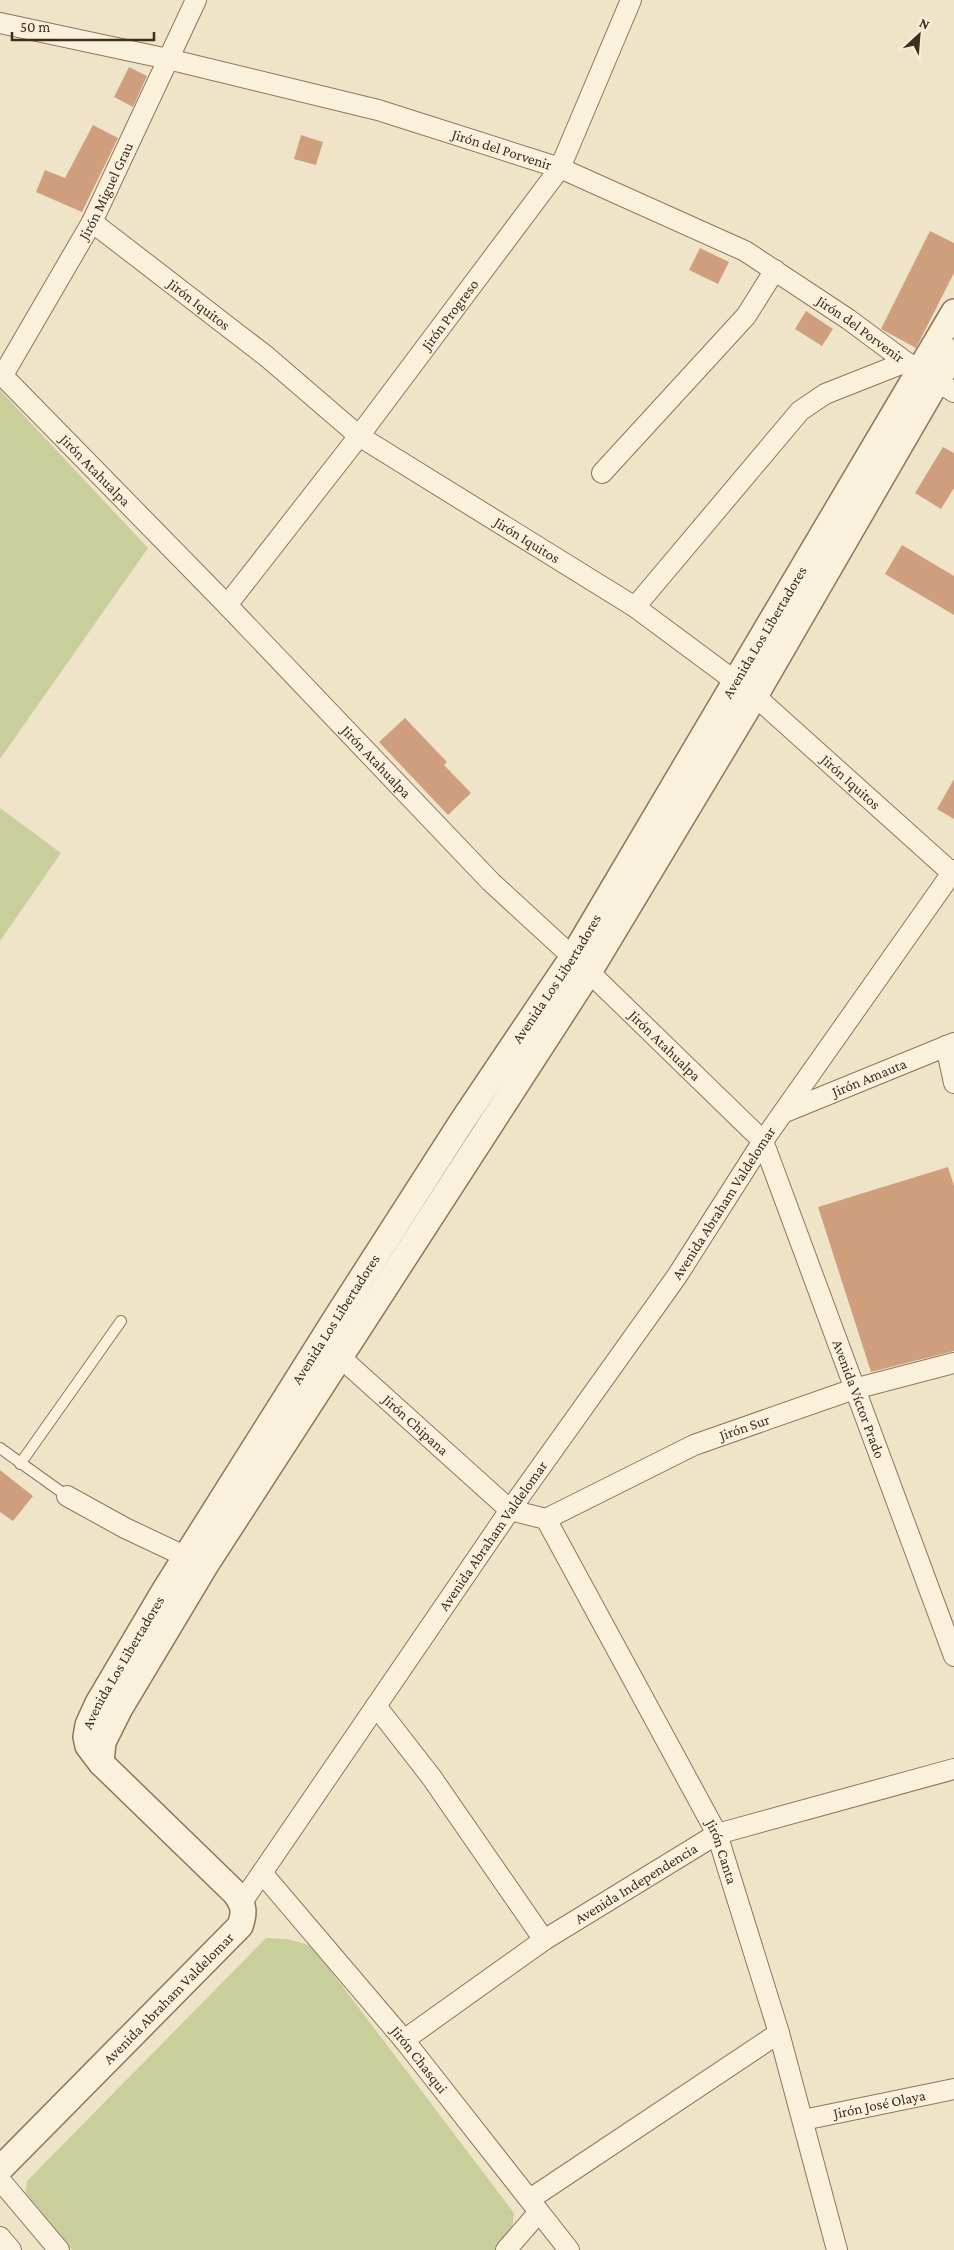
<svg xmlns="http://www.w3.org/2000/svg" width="954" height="2250" viewBox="0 0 954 2250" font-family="'Crimson Pro',serif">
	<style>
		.green { fill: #c9cf9b }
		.building { fill: #cf9f7d }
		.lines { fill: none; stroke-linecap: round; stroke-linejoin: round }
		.service-casing { stroke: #8d765c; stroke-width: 12 }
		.minor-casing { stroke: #8d765c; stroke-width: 22 }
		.tertiary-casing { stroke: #8d765c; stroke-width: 28 }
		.service { stroke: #faf1dc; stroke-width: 10 }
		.minor { stroke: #faf1dc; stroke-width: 20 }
		.tertiary { stroke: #faf1dc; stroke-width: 25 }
		.labels { text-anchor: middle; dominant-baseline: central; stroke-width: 4; stroke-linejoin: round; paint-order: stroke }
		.street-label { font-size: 15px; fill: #3d2e20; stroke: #f7eed8 }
	</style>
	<rect width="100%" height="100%" fill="#f0e4c8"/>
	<path class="green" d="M0,390L148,548L0,759Z
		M0,808L61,853L0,941Z
		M266,1938L287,1939L312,1946L514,2213L512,2232L496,2250H72L25,2196L27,2181Z"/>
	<path class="building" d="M129,67L147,76L133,107L114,97Z
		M93,125L118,138L82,212L36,192L45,170L65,178Z
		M301,135L323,142L316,165L294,159Z
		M930,231L954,243V273L916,348L881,329Z
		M700,248L729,262L718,284L689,270Z
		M806,311L833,329L822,346L795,329Z
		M943,447L954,453V488L941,509L915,493Z
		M902,545L954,576V615L885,574Z
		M405,718L447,762L444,765L471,793L448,815L379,742Z
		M954,779V819L937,809Z
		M948,1167L954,1186V1351L871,1372L818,1207Z
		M0,1470L33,1496L13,1521L0,1512Z"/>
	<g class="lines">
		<defs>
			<path id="service" d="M0,1448L67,1496
				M20,1464L121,1321"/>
			<g id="minor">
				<path id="s1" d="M0,23L168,59L378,110L560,168L745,251L848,319L906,362L954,392"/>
				<path id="s2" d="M92,222L266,356L359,436L635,607L755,696L952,873"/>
				<path id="s3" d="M0,373L227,605L491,882L589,972L763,1141L954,1656"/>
				<path id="s4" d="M3,375L92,222L196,0"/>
				<path d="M602,473L746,316L775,270"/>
				<path id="s5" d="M227,605L359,436L560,168L631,0"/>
				<path d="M635,607L800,411L825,394L906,362"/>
				<path d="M946,1046L954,1083"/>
				<path id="s6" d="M785,1112L954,1043"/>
				<path id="s7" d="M330,1348L510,1510L546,1519L717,1834L779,2033L837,2250"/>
				<path d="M67,1496L125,1528L199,1563"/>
				<path id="s8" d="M546,1519L694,1445L854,1389L954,1363"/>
				<path d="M376,1706L432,1778L544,1940"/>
				<path id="s9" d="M262,1873L404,2040L569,2250"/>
				<path id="s10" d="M242,1902L510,1510L677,1276L763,1141L954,870"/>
				<path id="s11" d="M404,2040L544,1940L717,1834L954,1769"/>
				<path id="s12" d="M803,2120L954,2089"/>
				<path d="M0,2180L59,2250"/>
				<path d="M530,2199L779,2033"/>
				<path d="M0,2237L11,2250"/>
				<path d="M506,2250L539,2212"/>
			</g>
			<g id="tertiary">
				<path d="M101,1763L103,1742L120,1708L205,1566L589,972L755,696L954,352"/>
				<path id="s13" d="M0,2169L240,1926C245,1912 244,1905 235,1893L101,1763L88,1746L86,1737L88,1725L98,1703L163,1593L338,1315L463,1120L572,958L954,312"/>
			</g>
		</defs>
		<use href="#service" class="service-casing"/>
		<use href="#minor" class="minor-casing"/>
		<use href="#tertiary" class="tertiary-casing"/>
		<use href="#service" class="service"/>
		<use href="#minor" class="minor"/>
		<use href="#tertiary" class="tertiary"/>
	</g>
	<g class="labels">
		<g class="street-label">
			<text stroke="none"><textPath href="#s1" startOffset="518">Jirón del Porvenir</textPath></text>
			<text stroke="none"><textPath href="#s4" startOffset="211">Jirón Miguel Grau</textPath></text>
			<text stroke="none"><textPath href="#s2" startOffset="135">Jirón Iquitos</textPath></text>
			<text stroke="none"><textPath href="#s5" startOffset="366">Jirón Progreso</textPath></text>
			<text stroke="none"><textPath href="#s1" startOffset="921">Jirón del Porvenir</textPath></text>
			<text stroke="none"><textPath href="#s3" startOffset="136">Jirón Atahualpa</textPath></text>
			<text stroke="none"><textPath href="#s2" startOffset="540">Jirón Iquitos</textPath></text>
			<text stroke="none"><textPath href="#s13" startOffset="1892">Avenida Los Libertadores</textPath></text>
			<text stroke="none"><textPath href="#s3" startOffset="541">Jirón Atahualpa</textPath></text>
			<text stroke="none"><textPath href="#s2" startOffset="945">Jirón Iquitos</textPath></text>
			<text stroke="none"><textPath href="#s13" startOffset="1488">Avenida Los Libertadores</textPath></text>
			<text stroke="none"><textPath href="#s3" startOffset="946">Jirón Atahualpa</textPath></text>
			<text stroke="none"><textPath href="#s6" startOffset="91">Jirón Amauta</textPath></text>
			<text stroke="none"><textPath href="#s10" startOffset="849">Avenida Abraham Valdelomar</textPath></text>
			<text stroke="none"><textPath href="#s13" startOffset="1082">Avenida Los Libertadores</textPath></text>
			<text stroke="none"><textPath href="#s3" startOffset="1358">Avenida Víctor Prado</textPath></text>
			<text stroke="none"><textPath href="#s7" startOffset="115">Jirón Chipana</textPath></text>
			<text stroke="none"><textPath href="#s8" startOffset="219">Jirón Sur</textPath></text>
			<text stroke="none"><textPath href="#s10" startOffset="444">Avenida Abraham Valdelomar</textPath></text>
			<text stroke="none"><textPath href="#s13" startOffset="678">Avenida Los Libertadores</textPath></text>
			<text stroke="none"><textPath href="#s7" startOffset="656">Jirón Canta</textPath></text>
			<text stroke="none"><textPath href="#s11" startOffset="280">Avenida Independencia</textPath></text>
			<text stroke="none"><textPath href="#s13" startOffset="240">Avenida Abraham Valdelomar</textPath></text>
			<text stroke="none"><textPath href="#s9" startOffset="244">Jirón Chasqui</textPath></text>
			<text stroke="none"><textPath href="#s12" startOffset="78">Jirón José Olaya</textPath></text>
		</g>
	</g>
	<g transform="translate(919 35) rotate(26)" stroke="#f7eed8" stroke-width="4" paint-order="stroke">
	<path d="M0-4L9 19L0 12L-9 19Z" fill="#3d2e20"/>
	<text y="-8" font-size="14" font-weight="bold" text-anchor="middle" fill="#3d2e20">N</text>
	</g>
	<path d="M12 32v8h142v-8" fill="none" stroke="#3d2e20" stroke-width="2.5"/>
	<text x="20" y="32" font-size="15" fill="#3d2e20" stroke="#f7eed8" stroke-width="4" paint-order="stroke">50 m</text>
</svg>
